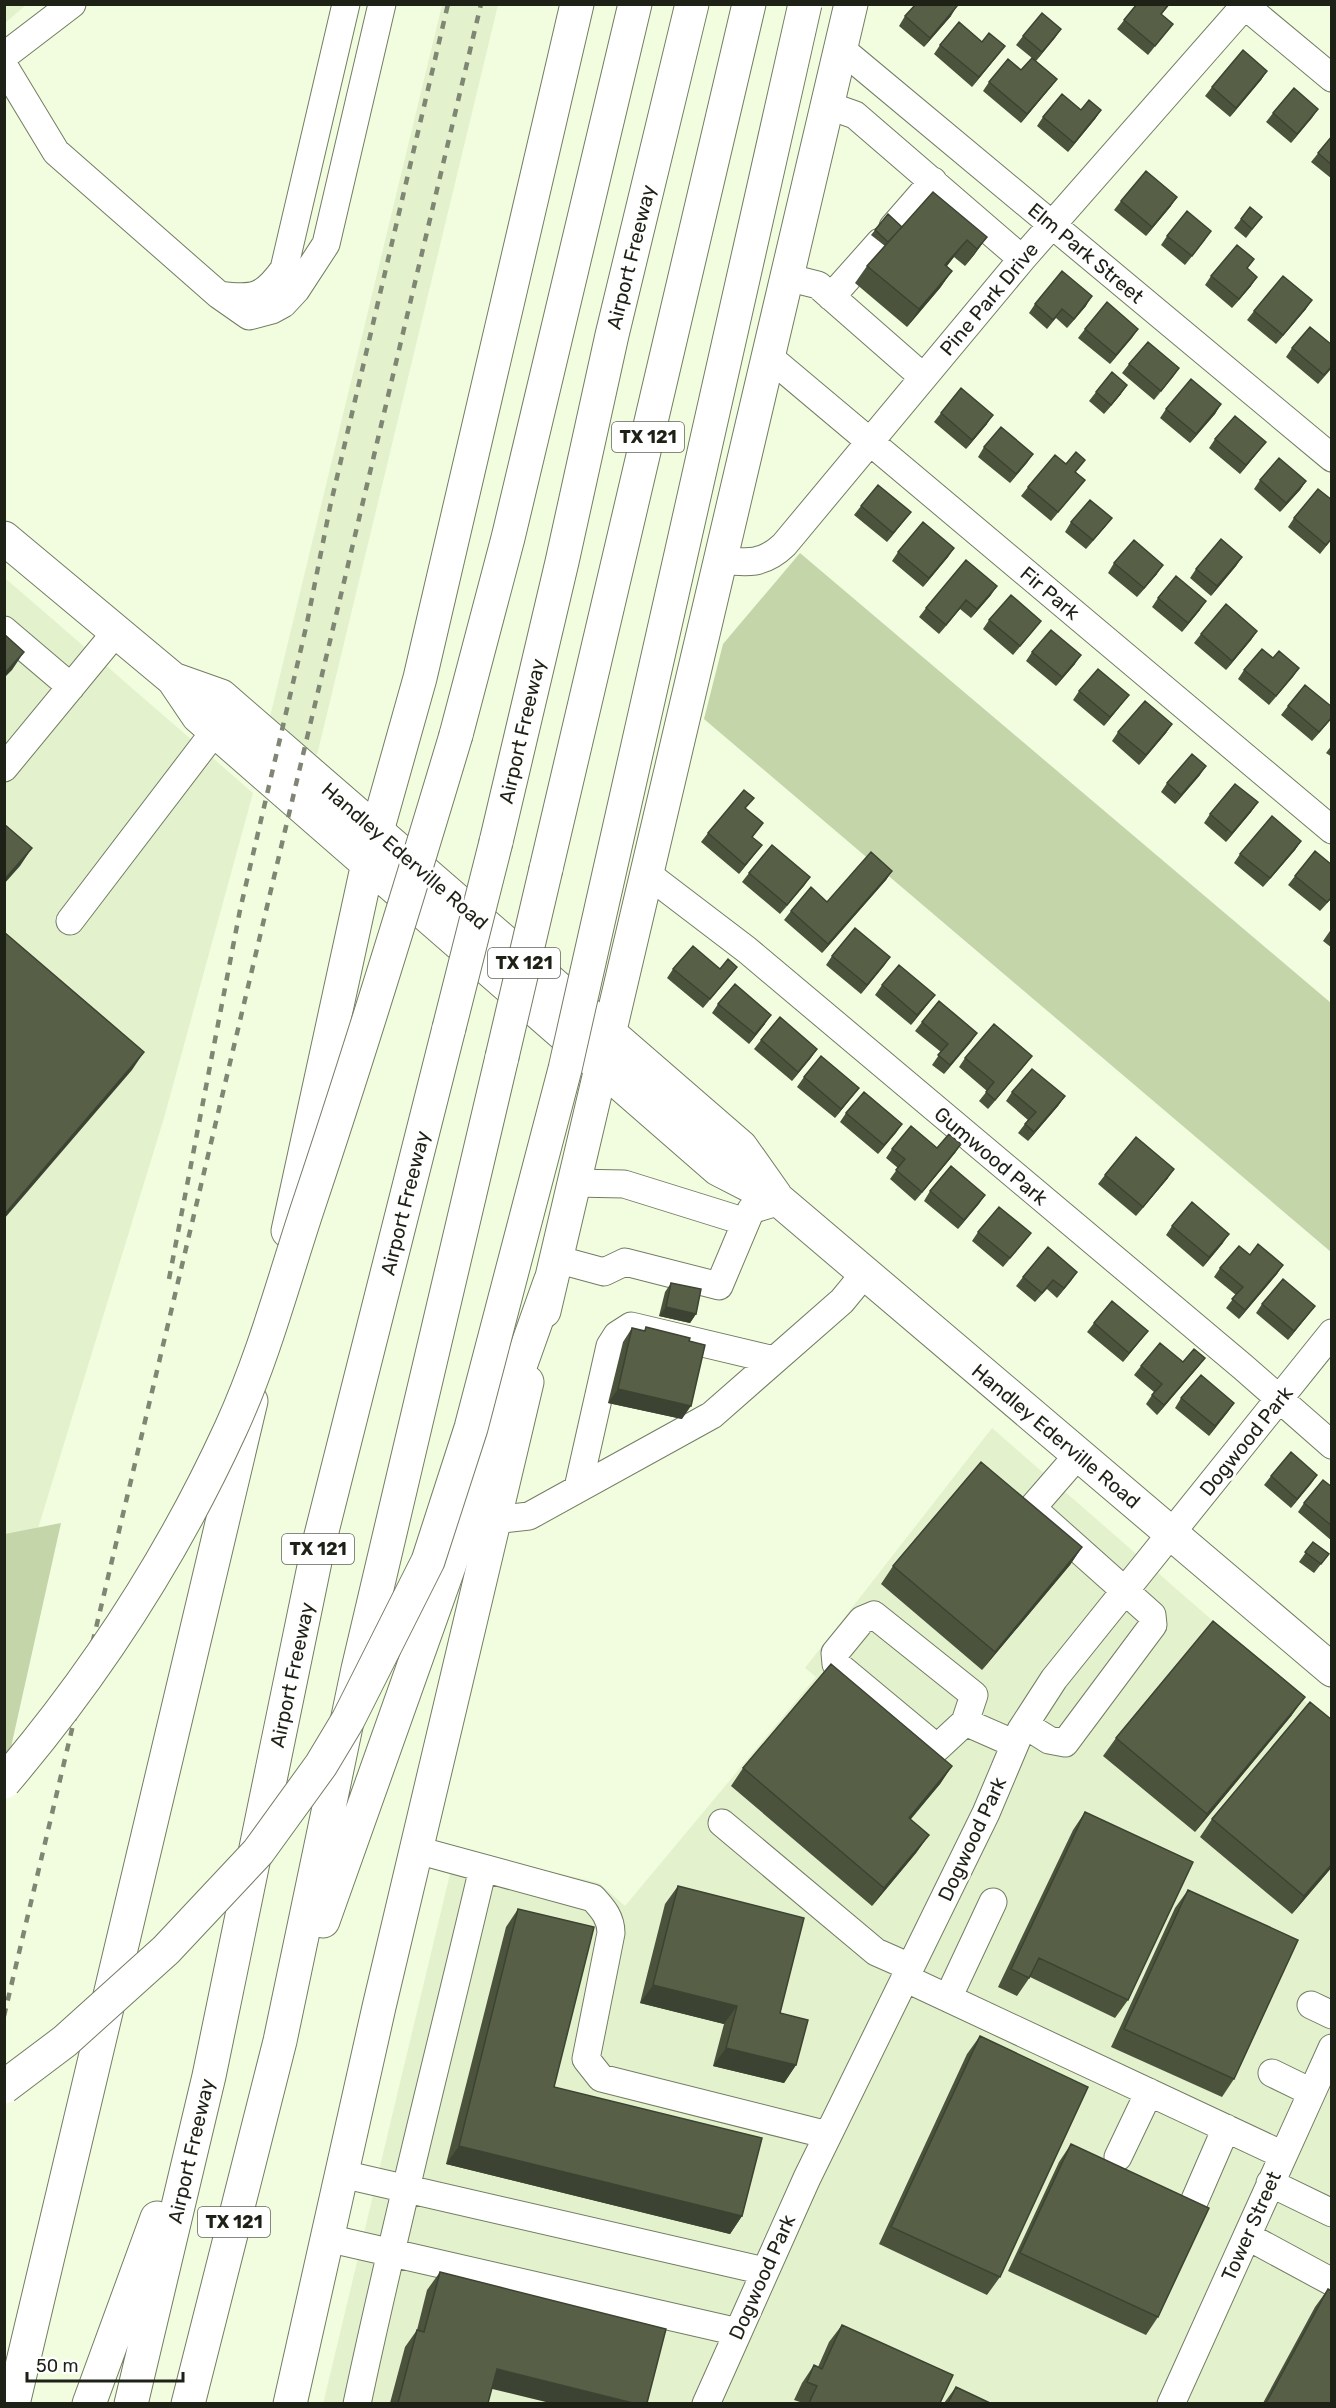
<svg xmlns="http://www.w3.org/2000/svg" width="1336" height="2408" viewBox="0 0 1336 2408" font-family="Rubik,sans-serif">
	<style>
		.built { fill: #e3f1cd }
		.green { fill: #c4d5a9 }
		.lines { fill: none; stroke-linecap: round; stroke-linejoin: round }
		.minor-casing { stroke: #727d63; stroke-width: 29 }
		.major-casing { stroke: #727d63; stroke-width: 35 }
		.highway-casing { stroke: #727d63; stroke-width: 35 }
		.minor { stroke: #fff; stroke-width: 27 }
		.major { stroke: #fff; stroke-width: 33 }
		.highway { stroke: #fff; stroke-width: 33 }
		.rail { stroke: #7f8673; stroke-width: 4.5; stroke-dasharray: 8 8; stroke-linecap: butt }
		.highway-bridge-casing { stroke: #727d63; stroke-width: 35; stroke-linecap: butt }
		.highway-bridge { stroke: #fff; stroke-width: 33 }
		.wall { fill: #4b533d }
		.shaded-wall { fill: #3d4332 }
		.building { fill: #576047; stroke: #3d4332; stroke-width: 1.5 }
		.labels { text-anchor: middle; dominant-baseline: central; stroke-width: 6; stroke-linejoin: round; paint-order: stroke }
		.shield { fill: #fff; stroke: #61645c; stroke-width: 1.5 }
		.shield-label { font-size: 18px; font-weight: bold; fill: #1d2116 }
		.street-label { font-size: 20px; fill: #1d2116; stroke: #fff }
	</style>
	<rect width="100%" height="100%" fill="#f2fde0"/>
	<path class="built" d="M5,4H26V5L5,23Z
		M442,5H498L317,755L269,721Z
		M5,578L253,793L164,1118L5,1636Z
		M992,1428L1331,1724V2403L323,2404L456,1849L599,1883L625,1906L816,1677L805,1668Z"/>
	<path class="green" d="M800,553L1331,1003V1252L704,719L723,644Z
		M61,1523L5,1774V1534Z"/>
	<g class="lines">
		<defs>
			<path id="minor" d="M1243,4L1332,78
				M840,48L1332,458
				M4,56L72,4
				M4,66L56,152L219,295L249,316L272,310L283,304L296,290L326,244L382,4
				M827,105L855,115L1022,259
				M893,227L933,181
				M786,277L818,285L923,377
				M220,295C254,300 264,297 284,269L346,4
				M831,297L880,242
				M768,356L1332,830
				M720,560C747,563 763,565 784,545L1022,259L1246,4
				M4,630L71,687
				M4,768L116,632
				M646,873L747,950L1243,1367L1332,1445
				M70,921L215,731
				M573,1183L624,1184L746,1222
				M556,1259L604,1272L625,1262L719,1286L751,1210L780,1201
				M578,1488L610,1346L617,1335L631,1326L774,1360
				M494,1520L529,1516L712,1415L842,1301L865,1273
				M965,1722L974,1695L874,1615L862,1620L835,1653L836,1664L937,1748L965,1722L1015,1744
				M1025,1725L1049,1740L1065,1743L1153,1625L1152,1615L1032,1508L1078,1455
				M722,1823L876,1952L910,1967
				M417,1850L593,1898C603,1909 611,1918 611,1933L586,2059L601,2078L828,2135
				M905,1978L1283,2155
				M948,1998L993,1902
				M1311,2005L1332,2015
				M1272,2073L1311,2092
				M1118,2157L1149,2092
				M342,2174L765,2271
				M1270,2183L1332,2213
				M1190,2211L1226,2128
				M1247,2236L1332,2282
				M327,2238L738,2332
				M357,2404C395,2224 441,2047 483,1868
				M706,2404L807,2178L986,1813L1021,1730L1054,1679L1332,1333
				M1171,2404L1332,2048"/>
			<path id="major" d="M4,538L173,679L198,716L718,1169L780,1201L1332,1670
				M173,679L221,696L741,1147L775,1195
				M288,1231L368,863
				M544,1311L851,4
				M13,2404L251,1401
				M290,2404L379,2007L527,1382"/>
			<path id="highway" d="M456,735L508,538L635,4
				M496,842L562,562L612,335L692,4
				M368,863L420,678L577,4
				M546,869L749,4
				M323,1921L550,1282
				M89,2404L157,2218
				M131,2404L209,2076L318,1547L449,1028
				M188,2404L280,2041L358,1669L502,1057"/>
		</defs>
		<use href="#minor" class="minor-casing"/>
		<use href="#major" class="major-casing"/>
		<use href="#highway" class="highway-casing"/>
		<use href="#minor" class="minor"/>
		<use href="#major" class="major"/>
		<use href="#highway" class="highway"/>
		<path class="rail" d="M169,1279L240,910L307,623L330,507L448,4
			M4,2016L481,4"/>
		<defs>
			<path id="highway-bridge" d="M449,1028L496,842
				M502,1057L546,869
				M4,1782C96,1674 172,1557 231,1428C264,1356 284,1279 309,1204C361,1049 409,892 456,735
				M4,2087L65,2041L166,1950L258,1852L321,1765L348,1720L428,1561L471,1428L565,1069L805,4"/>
		</defs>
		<use href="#highway-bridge" class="highway-bridge-casing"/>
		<use href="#highway-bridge" class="highway-bridge"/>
	</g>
	<path class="wall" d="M1137,4H1170L1161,15L1173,24L1148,55L1117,29Z
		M905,16H951L924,47L899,26Z
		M1061,29L1036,61L1057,79L1050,88L1021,123L983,91L989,82L1021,70L1032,58L1016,45L1023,36Z
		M940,45L998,55L972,87L934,54Z
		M1267,71L1261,80L1230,117L1205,96L1212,87Z
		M1318,109L1291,143L1266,122L1273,113Z
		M1101,110L1095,119L1068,152L1037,126L1043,117Z
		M1332,136V179L1311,162Z
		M1121,201L1171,206L1146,236L1114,210Z
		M1262,217L1246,238L1234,228L1241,219Z
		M902,227L987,237L974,255L965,266L954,257L947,266L952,271L940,288L907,327L855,283L867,266L885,246L871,235L875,230Z
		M1167,236L1205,240L1185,265L1161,245Z
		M1247,268L1251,286L1232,308L1205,285L1211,276Z
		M1035,304L1086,306L1067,328L1056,318L1047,329L1029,313Z
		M1306,309L1276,344L1247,320L1254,311Z
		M1085,329H1138L1110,364L1078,338Z
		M1332,345V368L1318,384L1286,357L1292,348Z
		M1129,364L1179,368L1154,400L1122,373Z
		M1096,392L1121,394L1104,414L1089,401Z
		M1221,404L1215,414L1190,443L1160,418L1166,409Z
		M941,413L987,424L966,449L934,422Z
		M1215,439L1266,442L1240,474L1209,448Z
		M984,447L1033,454L1010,483L978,457Z
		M1076,472L1085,480L1078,489L1051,521L1021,496L1028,487Z
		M1260,480L1306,481L1300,490L1280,512L1254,489Z
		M1332,500V539L1320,554L1288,527L1294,518Z
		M861,506L904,521L887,542L854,515Z
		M1112,518L1086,549L1065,532L1071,522Z
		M954,548L948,557L923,587L892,561L898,552Z
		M1242,557L1236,566L1211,596L1190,578L1196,569Z
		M1114,563L1157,574L1137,597L1108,573Z
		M991,595L971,618L960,609L939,634L919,617L926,608Z
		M1158,598L1200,610L1182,632L1152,607Z
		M989,620L1034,630L1013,655L983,629Z
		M1257,631L1251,640L1226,670L1194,643L1201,634Z
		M1032,652L1075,664L1056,686L1026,661Z
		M1299,668L1269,705L1238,679L1244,670Z
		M1079,691L1122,704L1104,726L1073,700Z
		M1288,706L1332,707V718L1312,741L1281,715Z
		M1172,724L1166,733L1139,765L1112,741L1118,732Z
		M1332,745V757L1326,753Z
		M1200,775L1175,804L1161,792L1167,783Z
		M1258,802L1251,812L1226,842L1204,823L1210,814Z
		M746,809L763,823L752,837L755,854L739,874L701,842L708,833Z
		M1301,841L1295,850L1263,887L1234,863L1240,854Z
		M892,871L886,880L822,953L784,920L791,911L827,902Z
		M749,873L810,877L780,914L742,882Z
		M1295,876L1332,898L1320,911L1288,885Z
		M1332,928V948L1323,941Z
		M832,956L890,957L861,994L826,965Z
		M737,967L730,976L703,1008L667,978L673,969H720Z
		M882,985L935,995L911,1025L875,995Z
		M718,1004L765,1024L749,1044L712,1013Z
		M922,1022L977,1033L944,1074L932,1065L941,1052L915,1031Z
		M761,1040L817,1049L792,1081L754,1049Z
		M965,1058L1025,1065L988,1109L979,1101L987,1091L959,1067Z
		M804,1077L859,1088L835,1118L797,1087Z
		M1012,1092L1065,1096L1058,1106L1028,1141L1018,1133L1028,1120L1006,1101Z
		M846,1113L902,1124L878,1154L840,1122Z
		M961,1144L955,1153L915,1201L890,1179L898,1168L886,1158L892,1149L937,1148Z
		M1105,1175L1168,1178L1136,1216L1098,1184Z
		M930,1191L985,1195L958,1229L924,1201Z
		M1172,1226L1223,1243L1203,1267L1166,1235Z
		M978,1232L1024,1242L1003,1267L972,1241Z
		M1250,1255L1283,1265L1277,1274L1239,1319L1226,1308L1236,1295L1214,1277L1220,1268Z
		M1077,1272L1057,1298L1047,1289L1035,1302L1016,1286L1023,1277Z
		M671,1283L696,1314L690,1323L659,1316L665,1292Z
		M1262,1304L1308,1315L1288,1340L1256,1313Z
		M1094,1323L1148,1331L1123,1362L1087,1332Z
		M646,1327L689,1341L682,1419L608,1403L623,1342L632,1328L644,1331Z
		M1205,1358L1198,1367L1157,1415L1146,1404L1154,1392L1134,1375L1141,1366L1183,1362Z
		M1181,1398L1234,1403L1209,1436L1175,1408Z
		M1317,1475L1291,1508L1264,1485L1271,1476Z
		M1332,1487V1541L1298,1512L1304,1503Z
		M1313,1542L1329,1554L1314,1573L1299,1562Z
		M1082,1547L1070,1565L982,1670L881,1584L893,1566Z
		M1292,1715L1195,1832L1103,1756L1116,1738Z
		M1332,1720V1867L1292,1914L1200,1837L1212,1819Z
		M952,1766L940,1784L910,1819L929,1835L916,1853L872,1906L731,1786L743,1768Z
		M1085,1812L1128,2000L1115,2018L1030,1977L1017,1996L998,1987L1073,1830Z
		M678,1886L780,2013L796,2065L784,2083L713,2066L724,2024L640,2003L665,1904Z
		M1188,1890L1234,2079L1222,2097L1111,2047L1175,1908Z
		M518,1909L554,2087L742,2216L730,2234L446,2164L506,1927Z
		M980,2036L1000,2277L987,2295L879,2244L967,2054Z
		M1071,2144L1158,2317L1146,2335L1008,2271L1059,2162Z
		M440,2272L488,2403H390L405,2347L417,2330L427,2290Z
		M1328,2289L1332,2403H1263L1315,2307Z
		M842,2325L940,2403H803L794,2400L802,2383L814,2365L818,2367L829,2342Z
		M956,2387L990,2403H944Z"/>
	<path class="shaded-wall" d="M957,6L951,16L924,47L930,38Z
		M1061,29L1055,38L1036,61L1042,52Z
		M1005,46L998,55L972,87L979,77Z
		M1267,71L1261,80L1230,117L1236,108Z
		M1057,79L1050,88L1021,123L1027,114Z
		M1318,109L1312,118L1291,143L1297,134Z
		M1101,110L1095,119L1068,152L1074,143Z
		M1177,197L1171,206L1146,236L1152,227Z
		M987,237L974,255L965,266L977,249Z
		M967,240L954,257L933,283L945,265Z
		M952,271L940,288L907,327L919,309Z
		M1257,277L1251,286L1232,308L1239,299Z
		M1092,296L1086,306L1067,328L1074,319Z
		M1312,300L1306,309L1276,344L1283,335Z
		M1138,329L1132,338L1110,364L1116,355Z
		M1179,368L1173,377L1154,400L1161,391Z
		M1127,385L1121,394L1104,414L1111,405Z
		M1221,404L1215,414L1190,443L1196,434Z
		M993,415L987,424L966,449L972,440Z
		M1266,442L1259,451L1240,474L1246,465Z
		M1033,454L1027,463L1010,483L1016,474Z
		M1306,481L1300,490L1280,512L1286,503Z
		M911,512L904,521L887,542L893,533Z
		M1112,518L1105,527L1086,549L1093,540Z
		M954,548L948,557L923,587L929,578Z
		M1242,557L1236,566L1211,596L1217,586Z
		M1163,565L1157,574L1137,597L1144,588Z
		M997,586L991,595L971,618L977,609Z
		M966,600L960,609L939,634L946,625Z
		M1206,601L1200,610L1182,632L1188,623Z
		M1257,631L1251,640L1226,670L1232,661Z
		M24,652L12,670L4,678V674Z
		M1081,655L1075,664L1056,686L1062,677Z
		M1299,668L1293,677L1269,705L1276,696Z
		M1129,695L1122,704L1104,726L1110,717Z
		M1332,717V718L1312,741L1319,732Z
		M1172,724L1166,733L1139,765L1146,755Z
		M1206,766L1200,775L1175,804L1181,795Z
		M1258,802L1251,812L1226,842L1232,833Z
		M1301,841L1295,850L1263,887L1270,878Z
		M762,845L755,854L739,874L745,865Z
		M32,848L20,866L4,884V880Z
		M892,871L886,880L822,953L828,944Z
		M810,877L804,886L780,914L787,905Z
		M890,957L884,966L861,994L867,985Z
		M935,995L928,1004L911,1025L917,1015Z
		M771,1015L765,1024L749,1044L755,1034Z
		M977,1033L971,1042L944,1074L950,1065Z
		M817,1049L811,1058L792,1081L798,1072Z
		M144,1052L132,1070L4,1219V1215Z
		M1032,1056L1025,1065L988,1109L995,1100Z
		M859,1088L852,1097L835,1118L841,1109Z
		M1065,1096L1058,1106L1028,1141L1034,1132Z
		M902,1124L896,1133L878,1154L884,1145Z
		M961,1144L955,1153L915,1201L922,1192Z
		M1174,1169L1168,1178L1136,1216L1143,1207Z
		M985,1195L979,1204L958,1229L964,1220Z
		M1229,1234L1223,1243L1203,1267L1209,1257Z
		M1283,1265L1277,1274L1239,1319L1245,1310Z
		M1077,1272L1071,1281L1057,1298L1064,1288Z
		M1315,1306L1308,1315L1288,1340L1294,1331Z
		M666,1307L696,1314L690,1323L659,1316Z
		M1148,1331L1141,1340L1123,1362L1129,1353Z
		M1205,1358L1198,1367L1157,1415L1164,1405Z
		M618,1389L691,1406L682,1419L608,1403Z
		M1234,1403L1228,1412L1209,1436L1215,1426Z
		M1317,1475L1311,1484L1291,1508L1297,1499Z
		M1082,1547L1070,1565L982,1670L995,1652Z
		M1305,1697L1292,1715L1195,1832L1207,1814Z
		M952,1766L940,1784L897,1836L909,1818Z
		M929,1835L916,1853L872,1906L884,1888Z
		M1332,1864V1867L1292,1914L1304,1896Z
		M653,1985L737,2006L724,2024L640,2003Z
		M726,2048L796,2065L784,2083L713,2066Z
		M459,2146L742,2216L730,2234L446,2164Z
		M497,2369L633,2403H550L484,2387Z"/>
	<path class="building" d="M916,4H955L957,6L930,38L905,16Z
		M1137,4H1169L1161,14L1173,24L1155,46L1124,20Z
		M1042,13L1061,29L1042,52L1023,36Z
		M959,22L982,42L989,33L1005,46L979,77L940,45Z
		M1243,50L1267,71L1236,108L1212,87Z
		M1032,58L1057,79L1027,114L989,82L1008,59L1021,70Z
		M1294,88L1318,109L1297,134L1273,113Z
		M1062,94L1081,110L1089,100L1101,110L1074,143L1043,117Z
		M1332,136V165L1318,153Z
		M1146,171L1177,197L1152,227L1121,201Z
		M933,192L987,237L977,249L967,240L945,265L952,271L919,309L867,266Z
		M1250,207L1262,217L1252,229L1241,219Z
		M1187,211L1211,231L1192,256L1167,236Z
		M888,214L902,227L888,242L875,230Z
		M1237,245L1254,259L1247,268L1257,277L1239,299L1211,276Z
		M1062,271L1092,296L1074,319L1062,309L1053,320L1035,304Z
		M1283,276L1312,300L1283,335L1254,311Z
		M1107,302L1138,329L1116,355L1085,329Z
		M1310,327L1332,345V366L1324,375L1292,348Z
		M1148,342L1179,368L1161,391L1129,364Z
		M1112,372L1127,385L1111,405L1096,392Z
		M1191,379L1221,404L1196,434L1166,409Z
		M961,388L993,415L972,440L941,413Z
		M1235,416L1266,442L1246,465L1215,439Z
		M1001,427L1033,454L1016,474L984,447Z
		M1076,452L1085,460L1075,472L1085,480L1058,512L1028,487L1055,455L1066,464Z
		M1279,458L1306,481L1286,503L1260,480Z
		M878,485L911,512L893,533L861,506Z
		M1318,489L1332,500V538L1326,545L1294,518Z
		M1090,500L1112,518L1093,540L1071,522Z
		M923,522L954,548L929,578L898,552Z
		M1221,539L1242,557L1217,586L1196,569Z
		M1134,540L1163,565L1144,588L1114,563Z
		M966,560L997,586L977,609L966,600L946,625L926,608Z
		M1176,576L1206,601L1188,623L1158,598Z
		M1011,595L1041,621L1020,646L989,620Z
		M1226,604L1257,631L1232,661L1201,634Z
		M1051,630L1081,655L1062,677L1032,652Z
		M4,634L24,652L4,674Z
		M1262,649L1273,658L1279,651L1299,668L1276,696L1244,670Z
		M1098,669L1129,695L1110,717L1079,691Z
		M1305,685L1332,707V717L1319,732L1288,706Z
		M1145,701L1172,724L1146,755L1118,732Z
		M1192,754L1206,766L1181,795L1167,783Z
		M1235,784L1258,802L1232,833L1210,814Z
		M744,790L754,798L745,808L763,823L752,837L762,845L745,865L708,833Z
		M1272,816L1301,841L1270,878L1240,854Z
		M4,824L32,848L4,880Z
		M772,845L810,877L787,905L749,873Z
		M1315,851L1332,865V897L1327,902L1295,876Z
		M871,852L892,871L828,944L791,911L811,887L827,902Z
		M855,928L890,957L867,985L832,956Z
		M4,932L144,1052L4,1215Z
		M693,946L720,969L728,959L737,967L710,999L673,969Z
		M899,965L935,995L917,1015L882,985Z
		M735,984L771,1015L755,1034L718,1004Z
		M939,1001L977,1033L950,1065L938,1055L948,1044L922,1022Z
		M780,1017L817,1049L798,1072L761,1040Z
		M994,1024L1032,1056L995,1100L986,1092L994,1082L965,1058Z
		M821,1056L859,1088L841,1109L804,1077Z
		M1032,1069L1065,1096L1034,1132L1025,1124L1036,1112L1012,1092Z
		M864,1092L902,1124L884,1145L846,1113Z
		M911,1126L937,1148L949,1134L961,1144L922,1192L896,1170L905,1159L892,1149Z
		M1136,1137L1174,1169L1143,1207L1105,1175Z
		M951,1166L985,1195L964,1220L930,1191Z
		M1192,1202L1229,1234L1209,1257L1172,1226Z
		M999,1207L1031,1233L1010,1258L978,1232Z
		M1258,1244L1283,1265L1245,1310L1232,1299L1243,1287L1220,1268L1239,1246L1250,1255Z
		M1048,1247L1077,1272L1064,1288L1053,1280L1042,1293L1023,1277Z
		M1283,1279L1315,1306L1294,1331L1262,1304Z
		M671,1283L701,1289L696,1314L666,1307Z
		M1112,1301L1148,1331L1129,1353L1094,1323Z
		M646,1327L690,1338L689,1341L705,1345L691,1406L618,1389L632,1328L645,1331Z
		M1160,1343L1183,1362L1194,1349L1205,1358L1164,1405L1152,1395L1162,1384L1141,1366Z
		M1201,1375L1234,1403L1215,1426L1181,1398Z
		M1291,1452L1317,1475L1297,1499L1271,1476Z
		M981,1462L1082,1547L995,1652L893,1566Z
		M1323,1480L1332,1487V1526L1304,1503Z
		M1313,1542L1329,1554L1321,1564L1305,1552Z
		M1213,1621L1305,1697L1207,1814L1116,1738Z
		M831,1664L952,1766L909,1818L929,1835L884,1888L743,1768Z
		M1310,1702L1332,1720V1864L1304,1896L1212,1819Z
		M1085,1812L1193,1862L1128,2000L1039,1958L1029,1978L1011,1969Z
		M678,1886L804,1918L780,2013L808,2020L796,2065L726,2048L737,2006L653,1985Z
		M1188,1890L1298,1940L1234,2079L1124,2029Z
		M518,1909L594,1927L554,2087L762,2138L742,2216L459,2146Z
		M980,2036L1088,2087L1000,2277L891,2227Z
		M1071,2144L1209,2208L1158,2317L1020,2253Z
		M440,2272L666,2329L647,2403H633L497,2369L488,2403H398L417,2330L424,2332Z
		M1328,2289L1332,2291V2403H1266Z
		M842,2325L953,2375L940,2403H809L817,2386L807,2382L814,2365L822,2369Z
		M956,2387L990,2403H948Z"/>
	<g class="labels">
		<g class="shield">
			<rect x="612" y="422" width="72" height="30" rx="4.5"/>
			<rect x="488" y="948" width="72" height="30" rx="4.5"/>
			<rect x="282" y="1534" width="72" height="30" rx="4.5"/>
			<rect x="198" y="2207" width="72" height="30" rx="4.5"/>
		</g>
		<g class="shield-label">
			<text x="648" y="437">TX 121</text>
			<text x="524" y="963">TX 121</text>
			<text x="318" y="1549">TX 121</text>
			<text x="234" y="2222">TX 121</text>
		</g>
		<g class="street-label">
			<text transform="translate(1086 253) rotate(40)">Elm Park Street</text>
			<text transform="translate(631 257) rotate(-76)">Airport Freeway</text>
			<text transform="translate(989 299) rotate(-50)">Pine Park Drive</text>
			<text transform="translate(1050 593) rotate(40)">Fir Park</text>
			<text transform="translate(522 731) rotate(-77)">Airport Freeway</text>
			<text transform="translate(405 856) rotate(41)">Handley Ederville Road</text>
			<text transform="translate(991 1156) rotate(40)">Gumwood Park</text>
			<text transform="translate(405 1203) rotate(-76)">Airport Freeway</text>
			<text transform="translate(1056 1436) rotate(40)">Handley Ederville Road</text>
			<text transform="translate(1246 1441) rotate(-51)">Dogwood Park</text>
			<text transform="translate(292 1675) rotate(-78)">Airport Freeway</text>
			<text transform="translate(972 1839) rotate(-65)">Dogwood Park</text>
			<text transform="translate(191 2151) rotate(-77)">Airport Freeway</text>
			<text transform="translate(1251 2226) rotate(-66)">Tower Street</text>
			<text transform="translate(762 2277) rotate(-66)">Dogwood Park</text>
		</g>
	</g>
	<rect width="1336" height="2408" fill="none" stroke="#1d2116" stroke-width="12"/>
	<path d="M27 2372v9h156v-9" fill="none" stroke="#1d2116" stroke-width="3"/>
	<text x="36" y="2372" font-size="18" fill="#1d2116" stroke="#ffffff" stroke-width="4.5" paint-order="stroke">50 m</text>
</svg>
